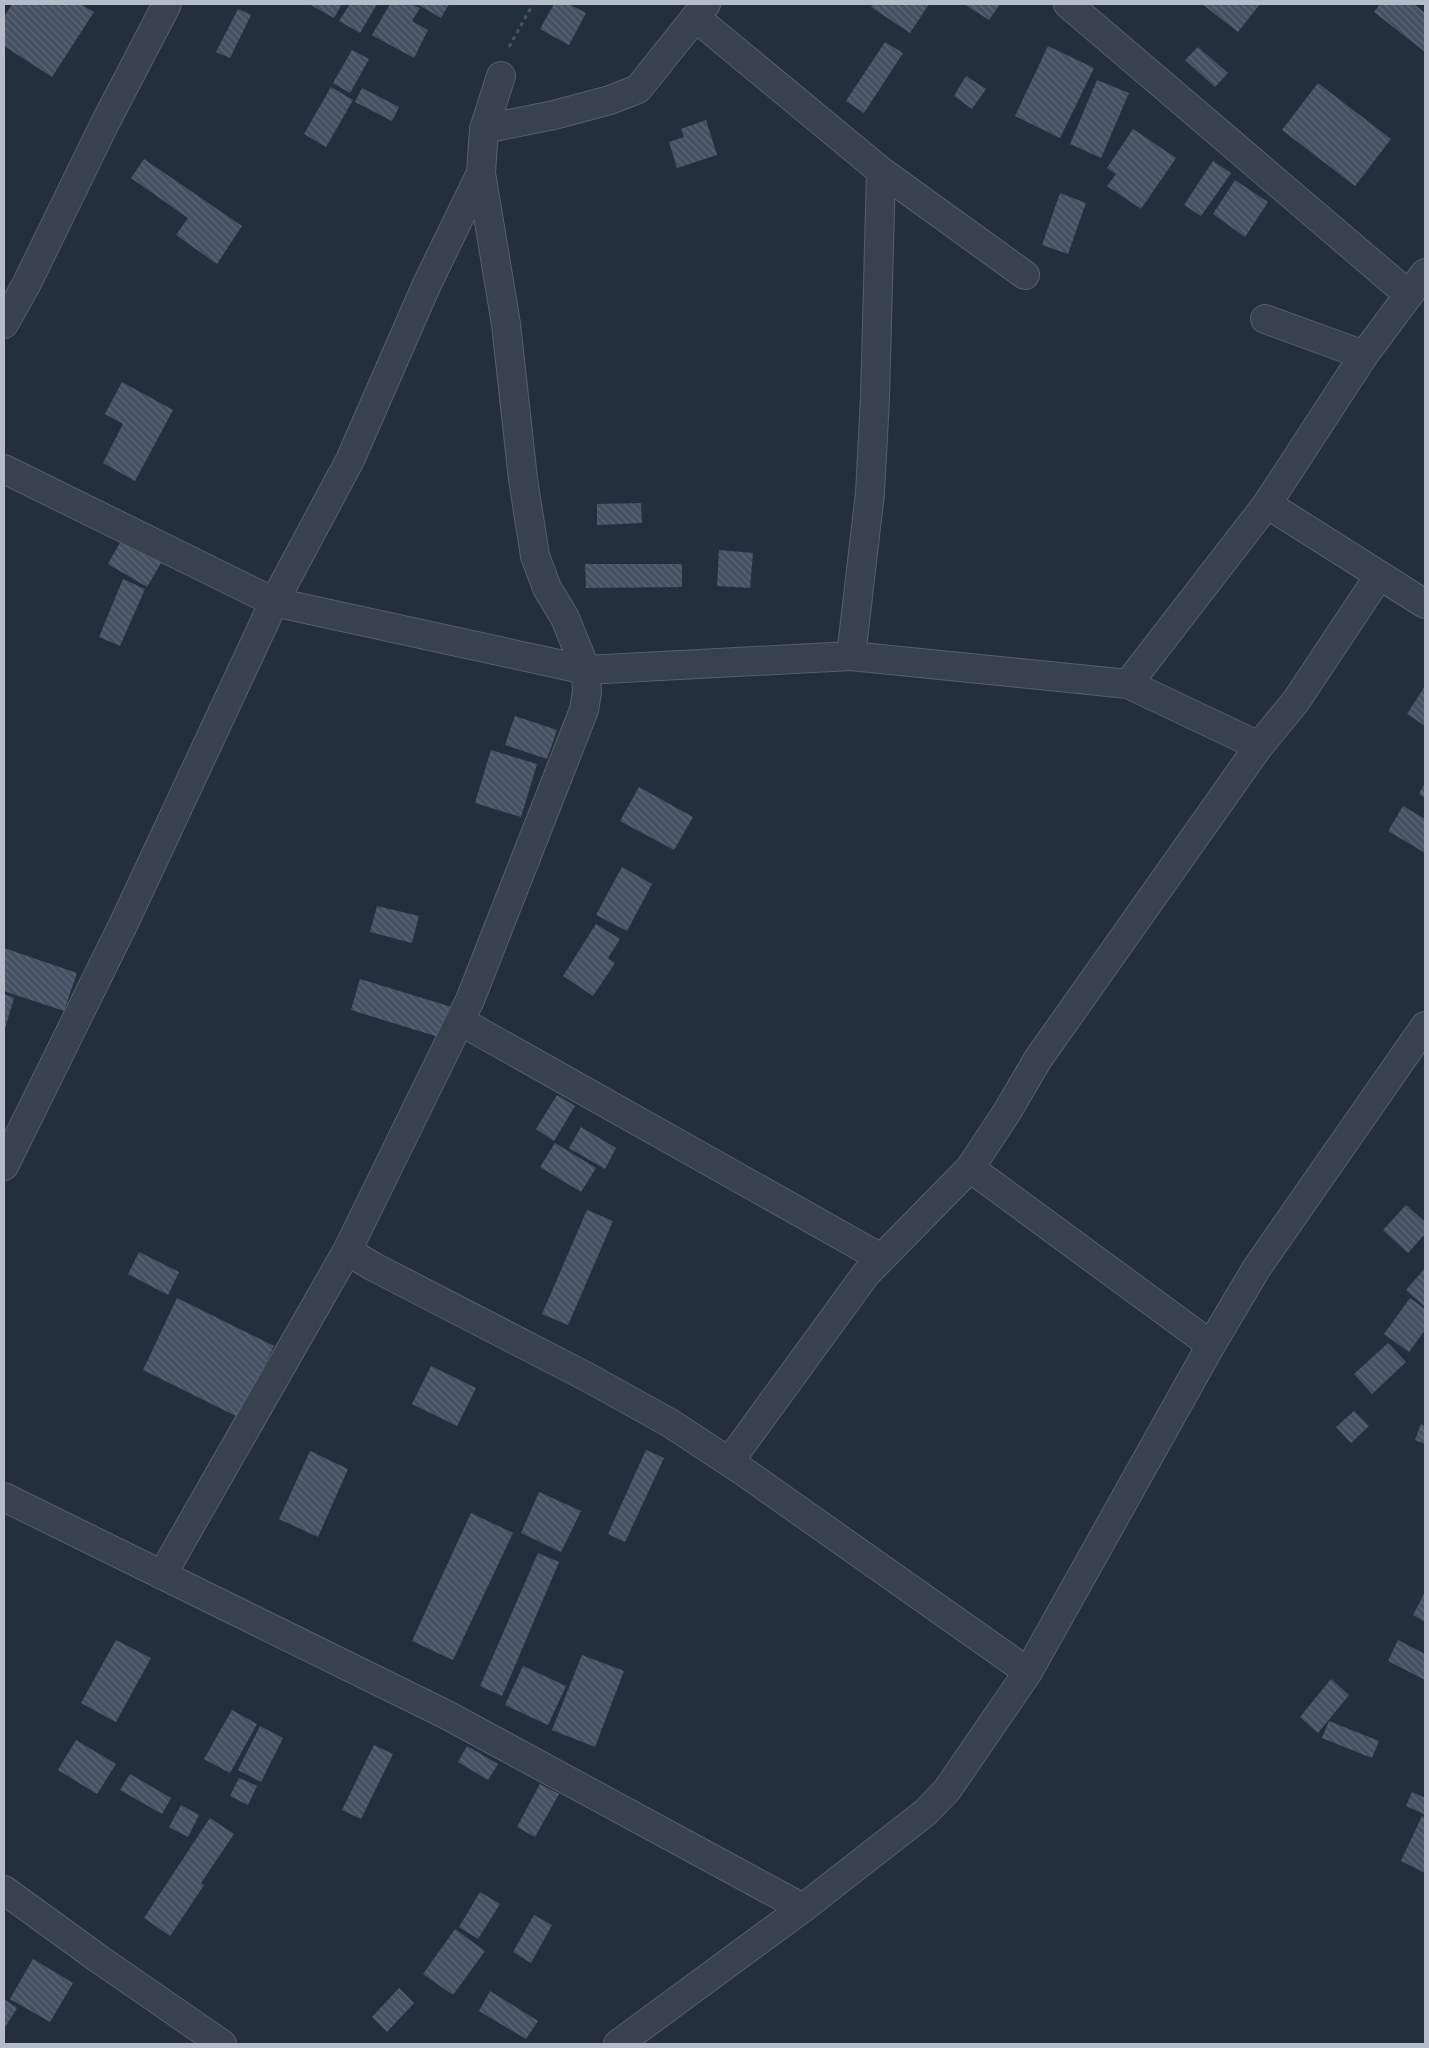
<svg xmlns="http://www.w3.org/2000/svg" width="1429" height="2048" viewBox="0 0 1429 2048" font-family="'Fira Sans Condensed',sans-serif">
	<style>
		.building { fill: url(#building-back-hatch) }
		.lines { fill: none; stroke-linecap: round; stroke-linejoin: round }
		.minor-casing { stroke: #565f6c; stroke-width: 30 }
		.path { stroke: #44595c; stroke-width: 3; stroke-dasharray: 4 4; stroke-linecap: butt }
		.minor { stroke: #38414e; stroke-width: 28 }
	</style>
	<defs>
		<pattern id="building-back-hatch" width="6" height="6" patternUnits="userSpaceOnUse" patternTransform="scale(1.25)"><rect width="6" height="6" fill="#455162"/><path d="M-1 5l2 2M0 0l6 6M5-1l2 2" fill="none" stroke="#5d6877"/></pattern>
	</defs>
	<rect width="100%" height="100%" fill="#242f3e"/>
	<path class="building" d="M12,4H80L94,12L52,77L4,46V17Z
		M309,4H342L334,18Z
		M350,4H377L360,33L339,21Z
		M390,4H412L420,8L412,21L428,30L414,58L372,35Z
		M417,4H449L441,18Z
		M554,4H569L586,13L569,45L540,29Z
		M873,4H929L910,33L871,7Z
		M964,4H1000L989,20Z
		M1202,4H1260L1238,32Z
		M1380,4H1414L1425,13V52L1374,12Z
		M238,9L251,15L230,58L216,52Z
		M885,42L903,53L864,113L846,101Z
		M1048,46L1094,68L1060,138L1015,116Z
		M1198,47L1228,73L1215,87L1185,60Z
		M352,50L369,59L350,93L333,83Z
		M966,76L986,89L972,109L954,96Z
		M1097,80L1129,93L1101,158L1070,144Z
		M1318,83L1391,139L1355,186L1282,130Z
		M331,87L353,100L326,147L304,134Z
		M362,88L399,107L392,121L355,102Z
		M706,120L717,155L677,168L669,142L684,137L681,129Z
		M1133,129L1176,158L1141,209L1107,186L1116,174L1107,168Z
		M144,159L242,226L217,264L176,235L188,218L131,178Z
		M1213,161L1231,173L1201,216L1184,205Z
		M1235,180L1268,202L1245,237L1213,214Z
		M1060,193L1086,203L1068,254L1042,245Z
		M122,382L173,410L135,481L103,463L123,424L105,414Z
		M641,503L642,523L597,525V504Z
		M122,539L161,563L147,587L108,564Z
		M719,550L753,553L750,588L717,586Z
		M585,564H682V587L586,588Z
		M123,579L145,589L120,646L99,637Z
		M1425,686V726L1407,714Z
		M515,716L557,730L547,759L505,745Z
		M491,750L537,764L521,817L475,803Z
		M1425,783V798L1419,794Z
		M639,787L693,817L674,850L620,821Z
		M1403,806L1425,819V853L1388,831Z
		M622,867L652,884L627,931L596,915Z
		M377,906L419,916L412,943L370,932Z
		M596,924L620,939L608,958L615,963L593,996L563,976Z
		M4,948L77,973L64,1011L4,991Z
		M360,979L455,1008L445,1039L351,1010Z
		M4,994L14,998L4,1032Z
		M557,1095L575,1106L554,1141L536,1129Z
		M581,1127L616,1148L605,1169L569,1148Z
		M555,1143L596,1168L581,1192L540,1167Z
		M1406,1205L1425,1222V1234L1408,1253L1383,1230Z
		M587,1210L613,1221L568,1325L542,1314Z
		M139,1252L179,1272L168,1295L128,1274Z
		M1425,1268V1307L1406,1290Z
		M177,1298L274,1346L240,1418L143,1370Z
		M1410,1298L1425,1309V1330L1409,1352L1384,1334Z
		M1388,1343L1406,1362L1372,1394L1354,1374Z
		M431,1366L476,1388L457,1426L412,1404Z
		M1354,1411L1369,1426L1351,1443L1336,1427Z
		M1421,1424L1425,1426V1444L1415,1440Z
		M646,1450L664,1458L625,1542L608,1534Z
		M310,1451L348,1469L318,1537L279,1519Z
		M539,1492L581,1511L561,1552L521,1533Z
		M471,1513L513,1533L453,1660L412,1641Z
		M538,1553L559,1562L502,1696L480,1686Z
		M1425,1592V1622L1413,1615Z
		M116,1640L151,1658L116,1722L81,1703Z
		M1398,1640L1425,1654V1680L1388,1661Z
		M582,1655L624,1671L595,1747L552,1730Z
		M523,1666L566,1686L548,1725L505,1705Z
		M1331,1679L1349,1695L1318,1733L1300,1717Z
		M232,1710L257,1724L230,1773L204,1759Z
		M1329,1721L1379,1741L1372,1758L1322,1738Z
		M260,1726L283,1738L261,1782L238,1770Z
		M76,1740L116,1764L97,1794L58,1770Z
		M374,1745L393,1754L361,1819L342,1810Z
		M467,1746L498,1764L488,1780L458,1762Z
		M130,1774L171,1798L162,1814L120,1790Z
		M239,1778L257,1786L248,1805L230,1796Z
		M540,1784L559,1794L535,1837L517,1827Z
		M1412,1792L1425,1798L1424,1814L1406,1806Z
		M181,1805L199,1815L188,1837L169,1827Z
		M1422,1816L1425,1818V1873L1401,1861Z
		M210,1818L234,1834L201,1883L204,1885L170,1936L144,1918Z
		M480,1892L500,1904L478,1939L459,1927Z
		M534,1915L552,1925L531,1963L513,1952Z
		M455,1929L485,1951L453,1995L423,1974Z
		M33,1959L73,1983L50,2022L10,1999Z
		M399,1988L414,2003L387,2032L372,2017Z
		M490,1991L538,2021L526,2039L479,2011Z
		M4,1999L17,2008L4,2029Z"/>
	<g class="lines">
		<defs>
			<path id="minor" d="M1068,4L1409,295
				M696,18L881,171L1025,275
				M484,129L554,115L610,100L638,89L706,4
				M481,173L506,324L523,479L535,556L547,588L565,618L586,670L587,692L584,710L470,1000L347,1251L374,1267L589,1378L670,1423L743,1471L1028,1672
				M1265,319L1364,355
				M4,324L26,285L105,123L167,4
				M4,469L274,602L586,670L851,656L1128,684L1259,746
				M1267,504L1425,604
				M851,656L870,493L875,398L881,171
				M1128,684L1267,504L1364,355L1425,273
				M460,1021L881,1258
				M4,1166L124,923L274,602L350,460L427,284L481,173L484,129L501,76
				M970,1168L1211,1345
				M729,1462L866,1274L970,1168L1007,1112L1038,1059L1259,746L1296,701L1379,576
				M4,1497L447,1715L803,1908
				M162,1575L347,1251
				M4,1890L99,1959L222,2044
				M618,2044L803,1908L926,1812L947,1790L1028,1672L1211,1345L1256,1269L1425,1026"/>
		</defs>
		<use href="#minor" class="minor-casing"/>
		<path class="path" d="M509,47L533,4"/>
		<use href="#minor" class="minor"/>
	</g>
	<rect width="1429" height="2048" fill="none" stroke="#b4bcc9" stroke-width="10"/>
</svg>
